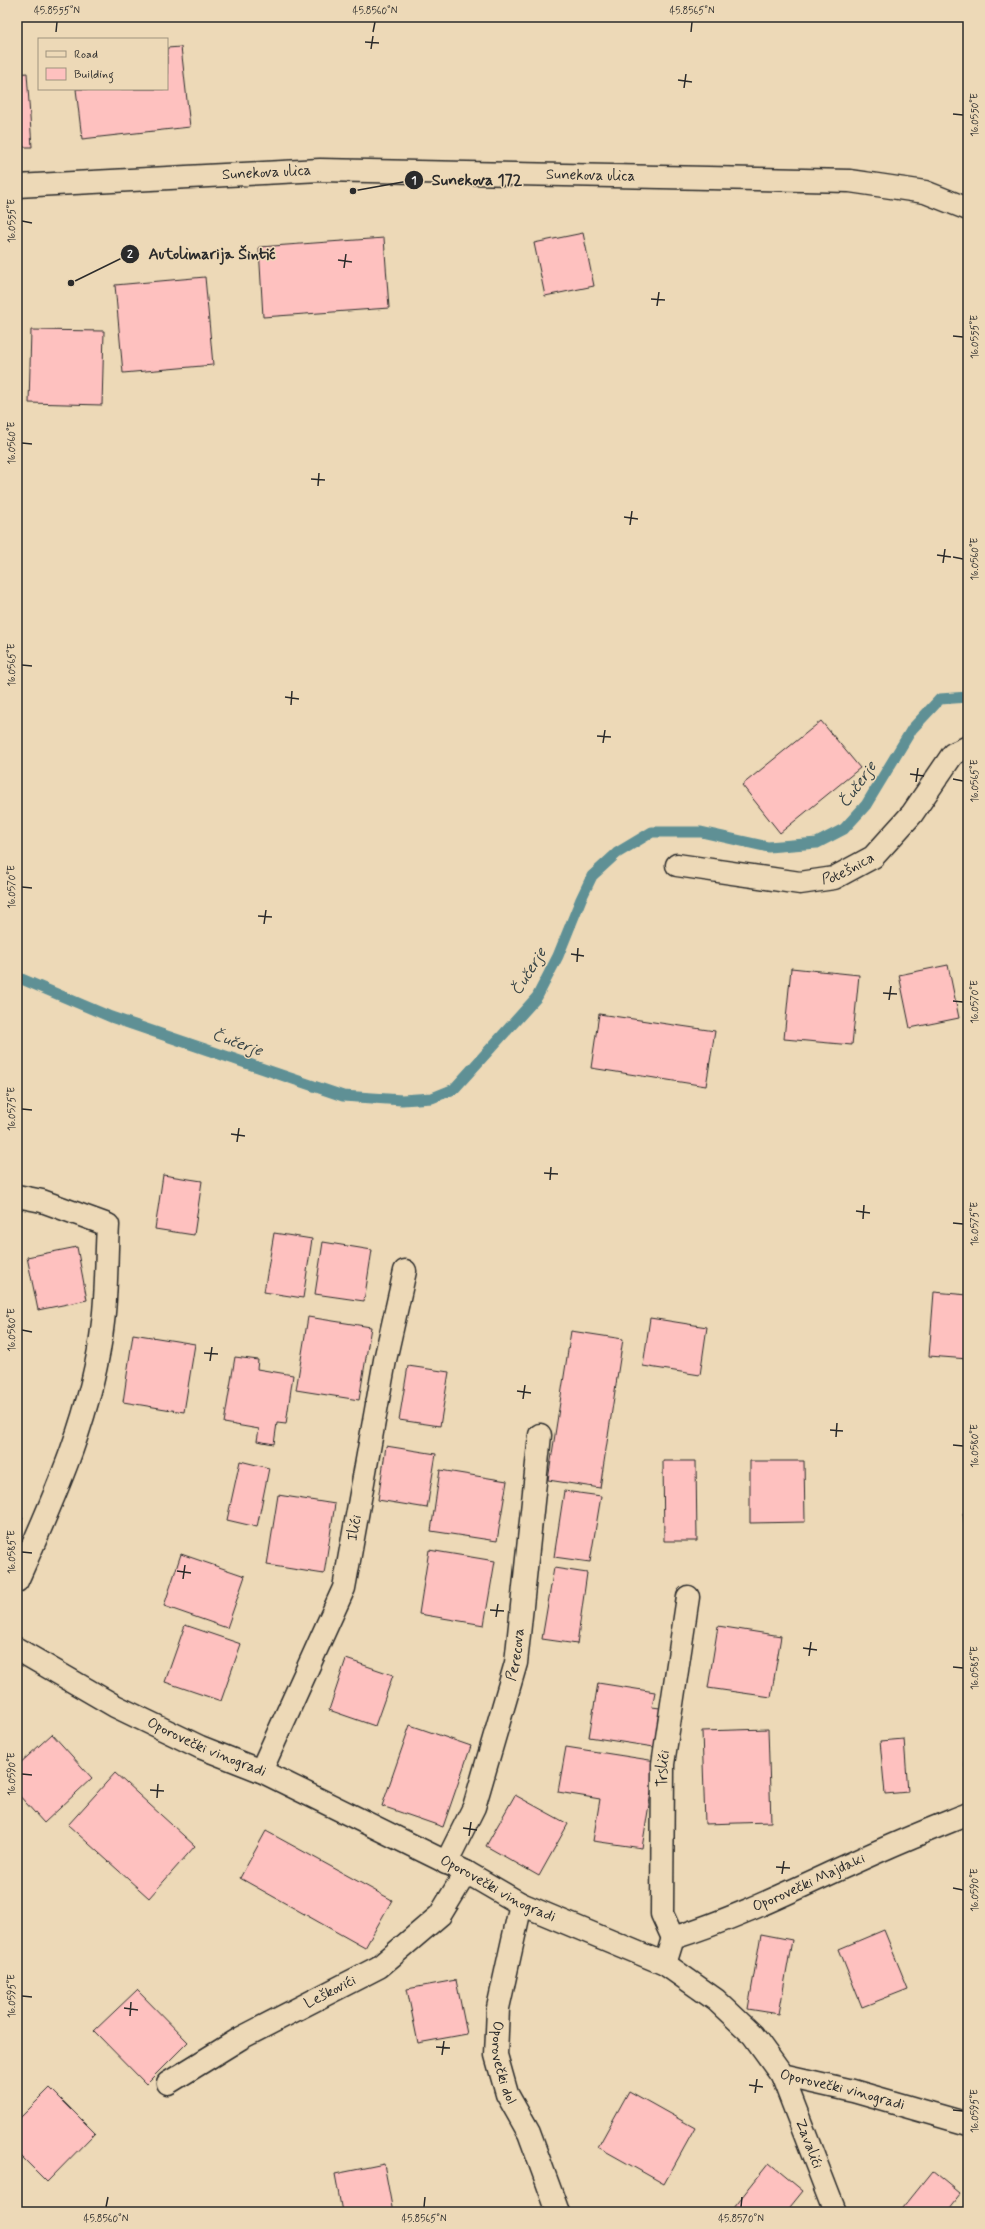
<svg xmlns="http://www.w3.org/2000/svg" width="985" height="2229" viewBox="0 0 985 2229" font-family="Mynerve,sans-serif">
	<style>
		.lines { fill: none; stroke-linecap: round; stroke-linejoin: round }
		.stream { stroke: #5f9095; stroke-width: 11 }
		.building { fill: #fec1bf; stroke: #2b2b2b }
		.minor-casing { stroke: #2b2b2b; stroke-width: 25 }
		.minor { stroke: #edd9b7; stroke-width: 22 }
		.ticks { fill: none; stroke: #2b2b2b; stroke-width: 1.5 }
		.labels { text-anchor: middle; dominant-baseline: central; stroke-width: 3; stroke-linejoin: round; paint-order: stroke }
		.street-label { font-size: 15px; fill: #2b2b2b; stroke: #edd9b7 }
		.water-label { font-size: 16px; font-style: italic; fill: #384446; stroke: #edd9b7 }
		.leader { fill: none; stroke: #2b2b2b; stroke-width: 1.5 }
		.callout-dot { fill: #2b2b2b; stroke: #edd9b7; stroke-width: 1.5 }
		.mark-label { font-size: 12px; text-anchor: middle; font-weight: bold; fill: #fff }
		.callout-label { font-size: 16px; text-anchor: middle; font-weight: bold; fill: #2b2b2b; stroke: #edd9b7; stroke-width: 3; stroke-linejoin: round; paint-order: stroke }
		.neatline { fill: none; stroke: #2b2b2b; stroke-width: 1.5 }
		.ticks-label { font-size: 10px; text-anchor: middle; fill: #2b2b2b }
	</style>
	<rect width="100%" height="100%" fill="#edd9b7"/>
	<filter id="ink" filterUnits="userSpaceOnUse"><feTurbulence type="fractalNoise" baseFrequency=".025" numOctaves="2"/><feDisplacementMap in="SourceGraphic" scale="8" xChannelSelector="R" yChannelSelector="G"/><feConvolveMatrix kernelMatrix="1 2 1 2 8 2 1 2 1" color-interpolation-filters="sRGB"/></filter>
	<g filter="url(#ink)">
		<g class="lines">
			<path class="stream" d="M17,977L111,1017L343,1096L402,1100L432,1098L454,1089L537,997L558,956L581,899L592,876L617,853L652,832H701L768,847L817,843L844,829L866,805L912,729L940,699L968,697"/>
		</g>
		<path class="building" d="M181,47L190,127L82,139L76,89H167V48Z
			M27,73L32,147H17V74Z
			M583,233L594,286L545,296L534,243Z
			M384,238L389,308L263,317L259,247Z
			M205,277L213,365L123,373L115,285Z
			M31,330L104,331L102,405L29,403Z
			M821,721L860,768L780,833L742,785Z
			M948,965L959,1018L910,1028L899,975Z
			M791,968L859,975L852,1045L784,1039Z
			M599,1014L715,1031L706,1086L591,1068Z
			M163,1175L202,1181L194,1235L155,1229Z
			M274,1233L312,1239L303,1298L264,1292Z
			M323,1242L372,1250L364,1301L315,1294Z
			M77,1247L87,1300L38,1310L27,1257Z
			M934,1292L968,1295V1359L929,1356Z
			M308,1317L371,1327L359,1400L296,1390Z
			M650,1318L707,1327L700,1375L643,1366Z
			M571,1331L623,1339L600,1488L548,1480Z
			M133,1334L195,1344L184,1412L123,1402Z
			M235,1357L258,1360L257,1369L293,1375L286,1424L277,1423L274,1444L257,1441L259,1429L224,1423Z
			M408,1366L449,1372L440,1426L399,1420Z
			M386,1446L436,1454L427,1508L378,1500Z
			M240,1461L269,1468L257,1527L227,1520Z
			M663,1461H696L697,1541H664Z
			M750,1461H804L805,1522L750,1523Z
			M440,1470L507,1481L497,1541L431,1531Z
			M564,1491L601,1496L590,1562L554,1557Z
			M278,1495L335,1504L324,1574L267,1565Z
			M963,1513H968V1553Z
			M17,1515L23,1518L17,1533Z
			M429,1550L495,1561L484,1625L419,1614Z
			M181,1554L245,1576L227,1628L164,1606Z
			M554,1568L587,1573L577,1644L542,1639Z
			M185,1625L241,1644L221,1701L165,1682Z
			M718,1626L781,1636L771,1697L708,1688Z
			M346,1659L393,1675L375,1726L329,1710Z
			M598,1683L655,1692L652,1707L660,1708L654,1747L589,1737Z
			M968,1706V1767H965Z
			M410,1725L471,1746L443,1827L382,1806Z
			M768,1729L771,1822L705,1824L702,1731Z
			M52,1734L92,1778L44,1823L17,1793V1766Z
			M904,1739L908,1792L885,1794L880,1741Z
			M566,1747L656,1761L642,1848L593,1841L600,1799L558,1792Z
			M115,1773L195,1846L149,1898L68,1825Z
			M515,1795L568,1824L539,1876L486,1846Z
			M266,1831L392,1900L365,1948L240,1878Z
			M884,1930L908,1989L862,2007L839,1949Z
			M761,1934L792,1940L779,2014L748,2009Z
			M456,1980L467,2034L418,2043L407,1989Z
			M137,1990L188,2042L146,2084L94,2031Z
			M50,2088L95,2133L47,2182L17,2152V2121Z
			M629,2091L695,2128L664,2184L598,2147Z
			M769,2163L803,2191L786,2212H730Z
			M384,2164L393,2212H342L335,2174Z
			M932,2171L960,2194L946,2212H899Z"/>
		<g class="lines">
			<defs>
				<g id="minor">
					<path id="s1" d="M17,186L320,170L850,181L925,192L968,209"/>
					<path id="s2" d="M677,865L800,883L834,878L873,857L912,814L953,754L968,747"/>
					<path d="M17,1196L42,1201L108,1225C106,1257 107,1290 103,1322C93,1413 54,1498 17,1581"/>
					<path id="s3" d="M17,1649L115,1706L200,1747L261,1771L466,1872L521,1904L665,1964L716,2000L753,2035L782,2075L835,2212"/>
					<path id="s4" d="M261,1771L344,1588L385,1360L405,1271"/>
					<path id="s5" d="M446,1863L474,1807L516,1663L540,1435"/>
					<path id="s6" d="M521,1904L498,2008L496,2055L507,2094L529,2133L558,2212"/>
					<path id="s7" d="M673,1938L662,1914L663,1764L688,1597"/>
					<path id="s8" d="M665,1964L673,1938C747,1915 815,1879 886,1848C913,1836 941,1825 968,1814"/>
					<path id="s9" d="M782,2075L853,2091L968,2124"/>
					<path id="s10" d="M168,2083L241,2038L379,1967L440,1915L466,1872"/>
				</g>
			</defs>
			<use href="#minor" class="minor-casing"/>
			<use href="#minor" class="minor"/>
		</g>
	</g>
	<path class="ticks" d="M56,32L57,22M373,32L375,22M691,32L692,22M365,42L379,43M371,49L373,36M678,80L692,82M684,88L686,74M953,114L963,115M22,221L32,223M338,260L352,262M344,268L346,254M651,299L665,300M657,306L659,292M953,336L963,337M22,443L32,444M311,479L325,480M318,486L319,473M624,517L638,519M630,525L632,511M937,555L951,557M953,557L963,559M943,563L945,549M22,665L32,666M285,697L299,699M291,705L292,691M597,736L611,737M603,743L605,730M910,774L924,776M953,779L963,781M916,782L918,768M22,887L32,888M258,916L272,917M264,924L266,910M571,954L584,956M577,962L578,948M883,993L897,994M889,1000L891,986M953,1001L963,1002M22,1109L32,1110M231,1134L245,1136M237,1142L239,1128M544,1173L558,1174M550,1180L551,1167M856,1211L870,1213M863,1219L864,1205M953,1223L963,1224M22,1330L32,1332M204,1353L218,1354M210,1361L212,1347M517,1391L531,1393M523,1399L525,1385M830,1430L843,1431M836,1437L837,1423M953,1445L963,1446M22,1552L32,1553M177,1571L191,1573M183,1579L185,1565M490,1610L504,1611M496,1617L498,1604M803,1648L817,1650M809,1656L811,1642M953,1667L963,1668M22,1774L32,1775M150,1790L164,1791M157,1798L158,1784M463,1828L477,1830M469,1836L471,1822M776,1867L790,1868M782,1874L784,1861M953,1888L963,1890M22,1996L32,1997M124,2008L138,2010M130,2016L131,2002M436,2047L450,2048M442,2055L444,2041M749,2085L763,2087M755,2093L757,2079M953,2110L963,2111M106,2207L108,2197M424,2207L425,2197M741,2207L742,2197"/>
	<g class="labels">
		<g class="street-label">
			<text stroke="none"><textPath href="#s1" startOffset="250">Sunekova ulica</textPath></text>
			<text stroke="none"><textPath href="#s1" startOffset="574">Sunekova ulica</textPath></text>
			<text stroke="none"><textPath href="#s2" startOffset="175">Potešnica</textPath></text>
			<text stroke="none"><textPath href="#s4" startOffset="262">Ilići</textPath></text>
			<text stroke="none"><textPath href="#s5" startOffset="221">Perecova</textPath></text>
			<text stroke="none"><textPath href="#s3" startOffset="214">Oporovečki vinogradi</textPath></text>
			<text stroke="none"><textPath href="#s7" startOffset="172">Trslići</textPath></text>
			<text stroke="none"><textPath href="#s8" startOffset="174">Oporovečki Majdaki</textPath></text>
			<text stroke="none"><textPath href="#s3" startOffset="538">Oporovečki vinogradi</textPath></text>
			<text stroke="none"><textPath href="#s10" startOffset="186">Leškovići</textPath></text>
			<text stroke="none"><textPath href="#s6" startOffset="162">Oporovečki dol</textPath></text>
			<text stroke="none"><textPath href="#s9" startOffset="62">Oporovečki vinogradi</textPath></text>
			<text stroke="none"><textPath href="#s3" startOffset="958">Zavalići</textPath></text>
		</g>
		<g class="water-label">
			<text transform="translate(858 785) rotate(-55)">Čučerje</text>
			<text transform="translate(529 972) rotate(-59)">Čučerje</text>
			<text transform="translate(237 1043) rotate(19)">Čučerje</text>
		</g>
	</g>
	<path class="leader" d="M353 191L414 180M71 283L130 254"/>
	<g class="callout-dot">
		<circle cx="353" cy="191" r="4"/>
		<circle cx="71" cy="283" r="4"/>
		<circle cx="414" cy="180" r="10"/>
		<circle cx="130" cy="254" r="10"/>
	</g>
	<g class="mark-label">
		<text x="414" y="184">1</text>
		<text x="130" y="258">2</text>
	</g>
	<g class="callout-label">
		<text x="477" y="185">Sunekova 172</text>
		<text x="212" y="259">Autolimarija Šintić</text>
	</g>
	<rect width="985" height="2229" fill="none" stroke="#edd9b7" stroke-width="44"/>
	<rect x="38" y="38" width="130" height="52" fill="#edd9b7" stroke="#9f937f"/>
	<rect x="46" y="51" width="20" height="6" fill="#edd9b7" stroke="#9f937f"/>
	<text x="74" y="58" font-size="12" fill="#2b2b2b">Road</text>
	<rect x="46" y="68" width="20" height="12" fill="#fec1bf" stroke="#9f937f"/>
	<text x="74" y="78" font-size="12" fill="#2b2b2b">Building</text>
	<rect x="22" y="22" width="941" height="2185" class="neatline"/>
	<g class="ticks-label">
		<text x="57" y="14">45.8555°N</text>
		<text x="375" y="14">45.8560°N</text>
		<text x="692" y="14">45.8565°N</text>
		<text transform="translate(974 115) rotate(-90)" y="4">16.0550°E</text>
		<text transform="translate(11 221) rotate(-90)" y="4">16.0555°E</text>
		<text transform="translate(974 337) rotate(-90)" y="4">16.0555°E</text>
		<text transform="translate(11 443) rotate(-90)" y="4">16.0560°E</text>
		<text transform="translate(974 559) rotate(-90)" y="4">16.0560°E</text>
		<text transform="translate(11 665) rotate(-90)" y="4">16.0565°E</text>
		<text transform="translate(974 781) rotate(-90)" y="4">16.0565°E</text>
		<text transform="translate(11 887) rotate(-90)" y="4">16.0570°E</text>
		<text transform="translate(974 1002) rotate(-90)" y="4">16.0570°E</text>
		<text transform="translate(11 1109) rotate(-90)" y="4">16.0575°E</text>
		<text transform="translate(974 1224) rotate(-90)" y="4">16.0575°E</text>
		<text transform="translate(11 1330) rotate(-90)" y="4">16.0580°E</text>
		<text transform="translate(974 1446) rotate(-90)" y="4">16.0580°E</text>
		<text transform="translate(11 1552) rotate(-90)" y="4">16.0585°E</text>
		<text transform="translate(974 1668) rotate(-90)" y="4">16.0585°E</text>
		<text transform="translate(11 1774) rotate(-90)" y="4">16.0590°E</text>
		<text transform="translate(974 1890) rotate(-90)" y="4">16.0590°E</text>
		<text transform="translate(11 1996) rotate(-90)" y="4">16.0595°E</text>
		<text transform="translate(974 2111) rotate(-90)" y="4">16.0595°E</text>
		<text x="106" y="2222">45.8560°N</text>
		<text x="424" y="2222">45.8565°N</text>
		<text x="741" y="2222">45.8570°N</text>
	</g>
</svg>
